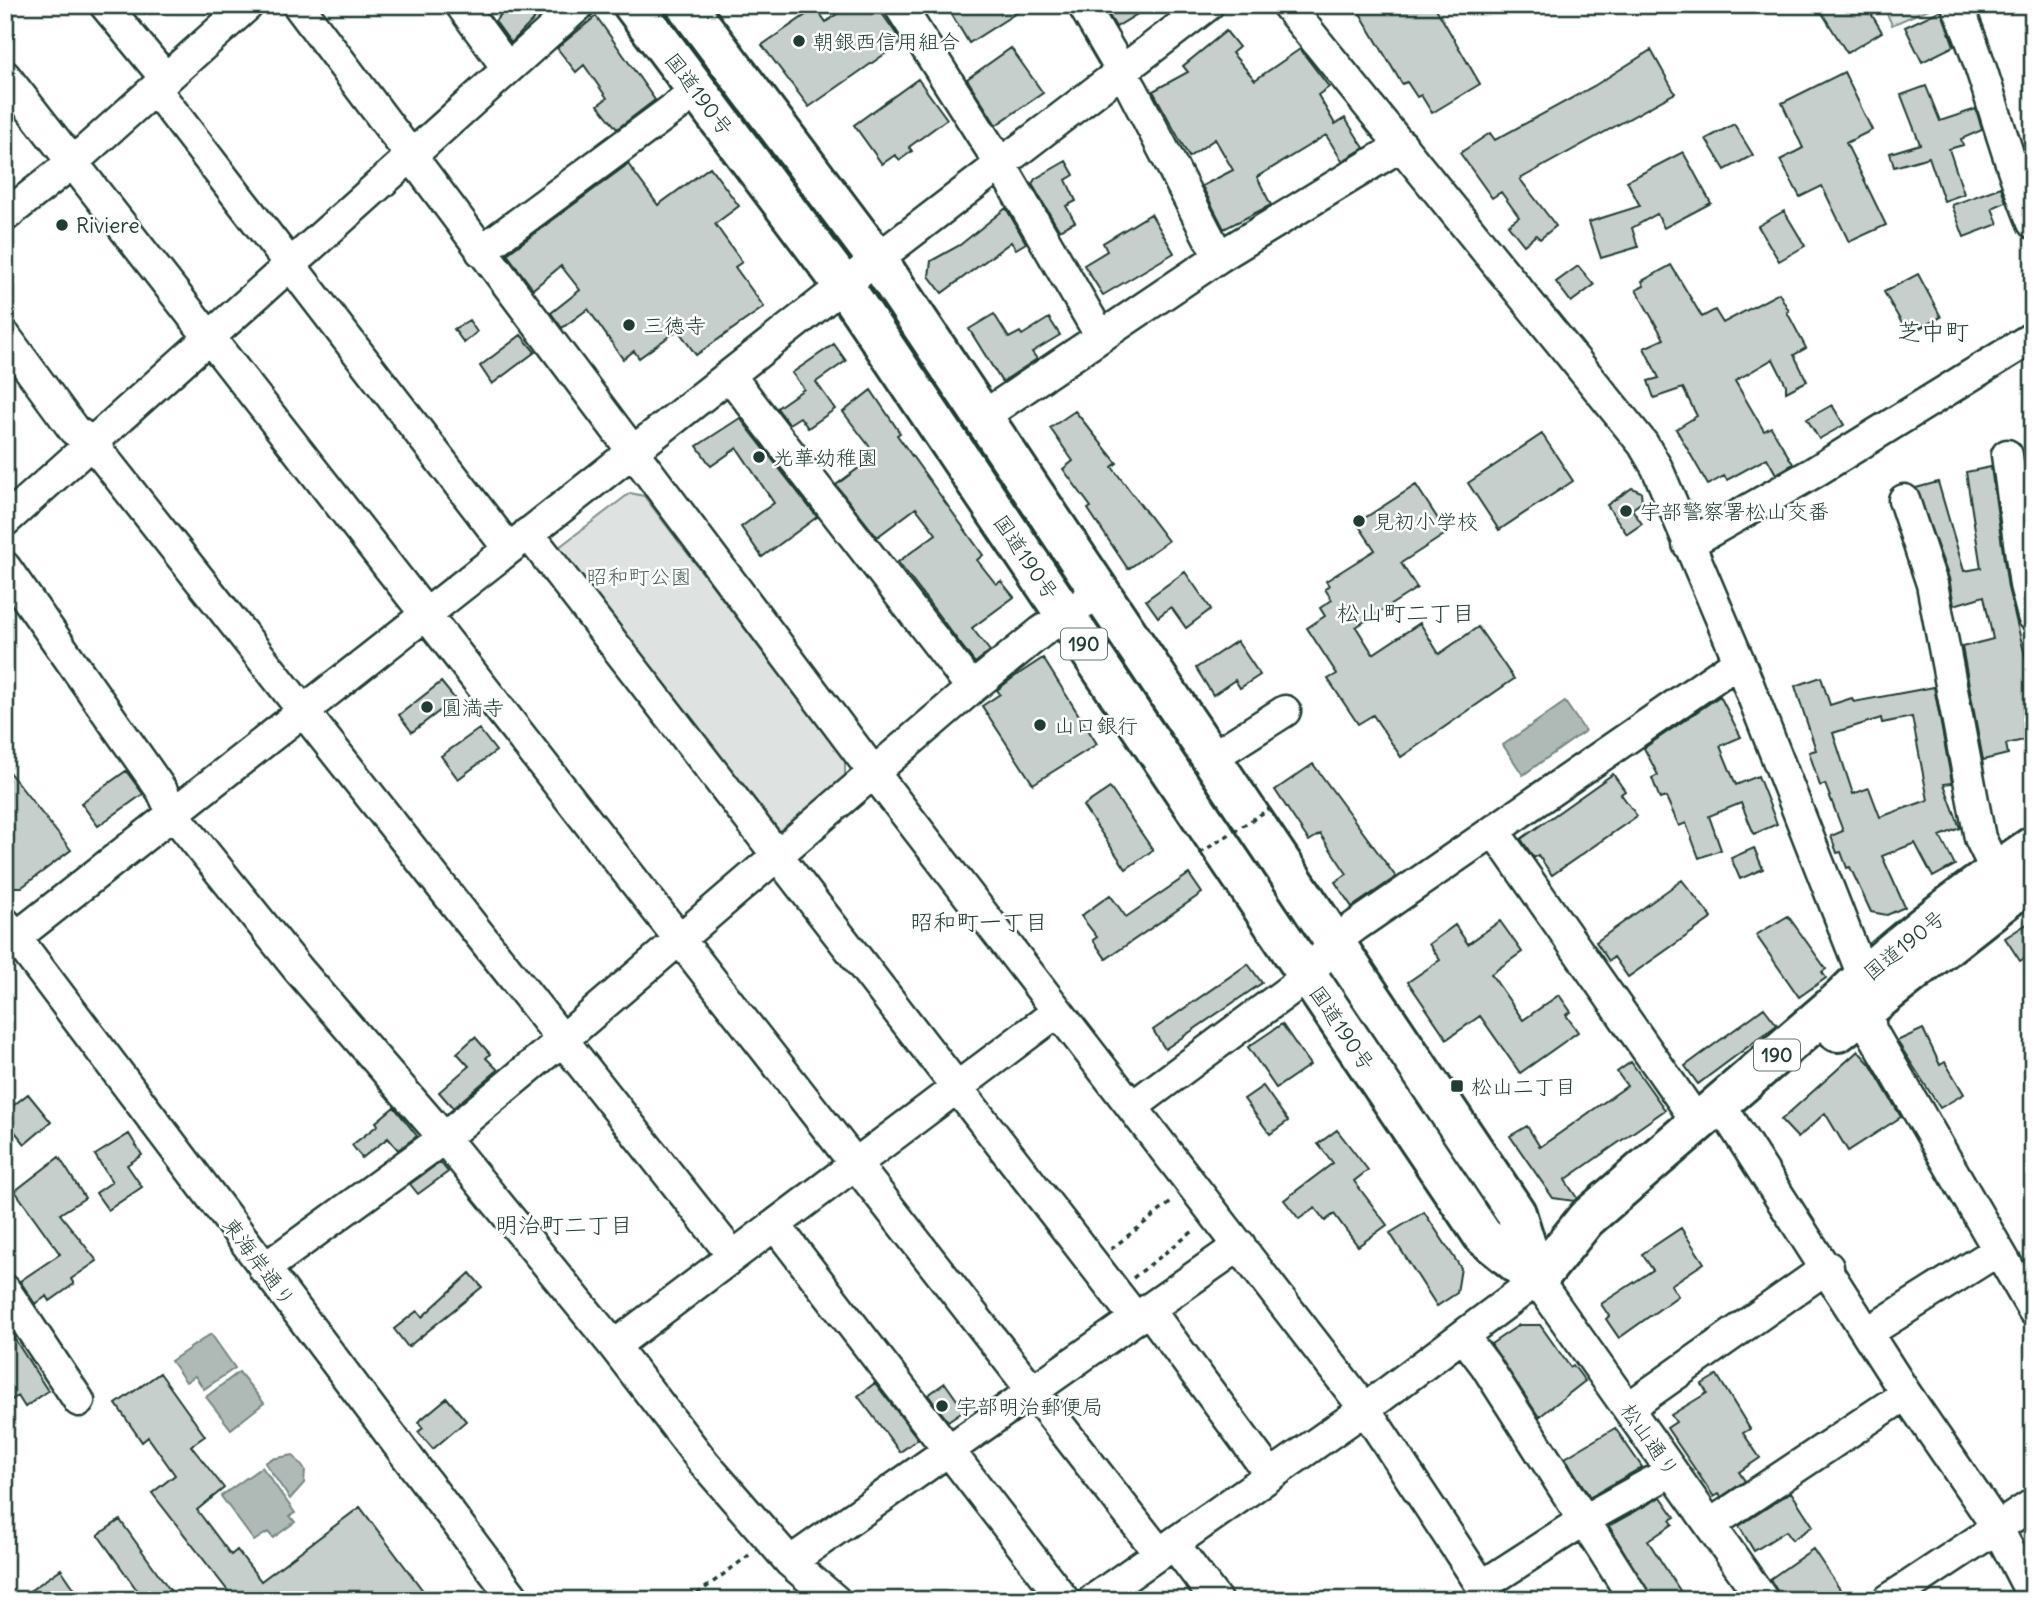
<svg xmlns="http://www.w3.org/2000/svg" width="2038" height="1605" viewBox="0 0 2038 1605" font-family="Delius,'Klee One',sans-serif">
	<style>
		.green { fill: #dee3e2; stroke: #7e908b; stroke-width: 2 }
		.water { fill: #afbab7; stroke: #758883; stroke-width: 2 }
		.building { fill: #c7cfcc; stroke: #1f3d34; stroke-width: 2; fill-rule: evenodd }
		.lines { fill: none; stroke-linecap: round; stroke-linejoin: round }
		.minor-casing { stroke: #1f3d34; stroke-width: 35 }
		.highway-casing { stroke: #1f3d34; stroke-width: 44 }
		.path { stroke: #1f3d34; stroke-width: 3.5; stroke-dasharray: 5 5; stroke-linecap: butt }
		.minor { stroke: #fff; stroke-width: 30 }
		.highway { stroke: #fff; stroke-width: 38 }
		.path-bridge { stroke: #1f3d34; stroke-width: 3.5; stroke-dasharray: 5 5; stroke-linecap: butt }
		.poi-dot { fill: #1f3d34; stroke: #fff; stroke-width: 2.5 }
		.labels { text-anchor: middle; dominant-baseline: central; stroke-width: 5; stroke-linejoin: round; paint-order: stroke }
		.shield { fill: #fff; stroke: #627771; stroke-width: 2 }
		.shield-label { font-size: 19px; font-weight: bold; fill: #1f3d34 }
		.poi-label { font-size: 21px; fill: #1f3d34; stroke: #fff; text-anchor: start }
		.street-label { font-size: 21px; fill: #1f3d34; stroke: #fff }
		.park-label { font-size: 21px; fill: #455e57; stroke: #fff }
		.neighbourhood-label { font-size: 23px; fill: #1f3d34; stroke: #fff }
		.quarter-label { font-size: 24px; fill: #1f3d34; stroke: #fff }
	</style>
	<rect width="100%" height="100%" fill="#fff"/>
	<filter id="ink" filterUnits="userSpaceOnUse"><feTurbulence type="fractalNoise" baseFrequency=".0143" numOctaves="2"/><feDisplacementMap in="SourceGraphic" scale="14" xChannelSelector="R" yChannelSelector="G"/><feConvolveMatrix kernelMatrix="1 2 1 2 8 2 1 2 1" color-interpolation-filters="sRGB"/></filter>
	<g filter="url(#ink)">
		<path class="green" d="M669,5L831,224L821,231L653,6Z
			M1883,5H1935V6L1892,25Z
			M896,314L1068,574L1061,578L884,322Z
			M630,493L644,496L845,760V778L781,834L771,835L554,551Z
			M1114,641L1302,922L1290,929L1103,648Z
			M1355,1001L1501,1217L1497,1220L1488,1213L1346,1006Z"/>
		<path class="water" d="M1565,702L1585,731L1523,775L1503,745Z
			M211,1334L235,1368L204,1389L195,1376L186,1382L171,1361Z
			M239,1372L264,1403L231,1429L206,1397Z
			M293,1455L305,1470L304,1483L290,1499L265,1463L271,1459Z
			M262,1467L295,1513L290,1516L295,1522L273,1538L268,1532L254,1541L221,1496Z"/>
		<path class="building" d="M509,5H548L511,43L495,21Z
			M849,5H876L902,42L809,107L762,45L816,8L826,22Z
			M946,5H1029L969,43Z
			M1103,5H1152L1116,27Z
			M1355,5H1434L1480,84L1432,113L1421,95L1417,97L1407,82L1402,84Z
			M1817,5H1866L1882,32L1847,53Z
			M1941,10L1954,46L1922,62L1905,27Z
			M596,16L655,100L617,129L598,105L607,98L584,65L576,72L557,48Z
			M1226,31L1239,47L1232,53L1255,80L1300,49L1329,87L1318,95L1335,124L1345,118L1364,148L1342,161L1326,135L1257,177L1271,205L1224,229L1202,186L1233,170L1215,139L1189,157L1153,91L1188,72L1183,66Z
			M1011,48L1043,93L996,125L967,79Z
			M1651,50L1675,93L1520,179L1556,226L1540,239L1536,235L1524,245L1508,225L1519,217L1501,192L1492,198L1460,153L1490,133L1495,140L1594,86Z
			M1844,72L1872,130L1846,143L1886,225L1849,242L1822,186L1800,197L1780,160L1803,148L1782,103Z
			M918,79L947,119L909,147L912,151L900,160L895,155L882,164L854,125Z
			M1926,86L1940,121L1976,109L1982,130L1961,139L1963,145L1949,149L1964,194L1944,201L1929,157L1894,167L1890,153L1920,144L1901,95Z
			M1734,124L1753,155L1725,170L1706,139Z
			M1683,152L1711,203L1664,228L1657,214L1632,228L1638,247L1601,258L1589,222L1640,206L1627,181Z
			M1066,161L1074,175L1066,180L1076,201L1066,206L1075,222L1059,230L1032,184L1035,179Z
			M628,164L658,205L710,167L739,206L715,224L742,262L735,267L764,307L696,355L678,330L639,358L634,351L623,359L588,309L562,328L551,313L580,290L561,266L533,289L507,254Z
			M2001,187L2006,202L1992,208L1998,224L1964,237L1952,205Z
			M1006,208L1026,243L1016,249L1011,242L942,293L929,276L931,261L960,245Z
			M1784,211L1805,246L1779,261L1758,226Z
			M1151,214L1174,253L1103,295L1084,265L1107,251L1103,243Z
			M1671,265L1702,317L1715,310L1723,323L1779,293L1789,311L1787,312L1806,348L1794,355L1807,381L1786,392V385L1773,359L1735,381L1764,431L1771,427L1793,464L1776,474L1767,458L1727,480L1724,476L1708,485L1676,429L1697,416L1683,388L1654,398L1648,381L1659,378L1644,348L1664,339L1636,290L1644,286L1642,281Z
			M1578,266L1594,285L1571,302L1556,282Z
			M1918,274L1941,317L1908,334L1884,292Z
			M994,314L1009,338L1020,332L1022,335L1049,318L1060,335L1032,352L1037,359L1002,382L969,329Z
			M469,320L477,332L464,343L454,329Z
			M521,335L535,352L492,384L480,366Z
			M834,344L846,361L816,382L835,409L808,428L800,417L789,424L777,408L804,389L792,373Z
			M871,390L900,433L897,435L983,555L977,560L996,584L1001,581L1014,597L972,628L990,651L975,663L898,562L936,534L916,508L877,537L836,485L876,455L843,412Z
			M1832,405L1844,425L1819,439L1807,419Z
			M1075,411L1117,463L1112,467L1168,541L1128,569L1088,509L1091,507L1063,469L1073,461L1050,428Z
			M740,418L817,517L762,557L741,527L774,503L737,448L711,466L697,446Z
			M1542,434L1573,481L1499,530L1468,483Z
			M1991,467L2008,588L2033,687V738L2006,744L2008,754L1983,760L1962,647L1993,639L1984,596L1954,605L1949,578L1916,488L1938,482L1964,571L1981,568L1966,472Z
			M1416,485L1447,533L1401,563L1417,588L1356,627L1373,654L1420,623L1439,654L1478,627L1514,679L1401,757L1373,715L1358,724L1328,679L1337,674L1307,628L1325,616L1320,608L1332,600L1325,589L1329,586L1326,581L1375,550L1357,523Z
			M1632,488L1641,492L1642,502L1632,509L1642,524L1627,534L1607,505Z
			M1185,572L1211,609L1186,628L1171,607L1158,617L1146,600Z
			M1237,641L1260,675L1240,688L1235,680L1213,695L1196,668Z
			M1043,658L1097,744L1033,784L982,706L1000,694L997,690L1014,677Z
			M1821,677L1830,705L1852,698L1854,702L1934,687L1952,783L1944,784L1960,828L1940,836L1955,865L1933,877L1915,843L1882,856L1905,907L1887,915L1871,912L1850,867L1847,868L1841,852L1837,853L1831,836L1843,831L1825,784L1820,786L1809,752L1816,750L1795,686ZM1912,717L1928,800L1880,817L1869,788L1853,794L1833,733L1881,718L1882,723Z
			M441,682L455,699L412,732L399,715Z
			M1720,696L1741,737L1720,746L1736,785L1758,776L1777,824L1754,834L1741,803L1709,816L1721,850L1699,858L1686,823L1679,826L1666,797L1660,799L1652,778L1658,775L1644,748Z
			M479,729L496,751L458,779L441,756Z
			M1313,764L1396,877L1352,907L1335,882L1347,874L1320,834L1309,841L1275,790Z
			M5,767L71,850L22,887H5Z
			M126,771L143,794L98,826L81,803Z
			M1613,774L1625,791L1621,794L1637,816L1552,875L1538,855L1534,858L1521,839Z
			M1110,788L1153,850L1126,869L1083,806Z
			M1754,848L1763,869L1740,879L1731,858Z
			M1189,874L1202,893L1106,959L1093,940L1097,937L1081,916L1110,895L1126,917Z
			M1682,880L1712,918L1628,977L1614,957L1609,961L1596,942Z
			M1788,916L1826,969L1822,972L1826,978L1799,997L1756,935Z
			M2033,920V953L2020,961L2005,938Z
			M1500,921L1522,952L1491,974L1523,1020L1559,995L1571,1012L1566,1015L1578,1032L1520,1073L1480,1016L1447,1039L1408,982L1440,960L1429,944L1455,925L1468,944Z
			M1248,964L1262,983L1165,1049L1153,1030Z
			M1764,1008L1777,1025L1698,1084L1685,1066Z
			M1282,1024L1310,1065L1276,1088L1248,1047Z
			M1923,1029L1940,1065L1945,1062L1964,1094L1940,1108L1897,1041Z
			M475,1037L490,1054L486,1058L498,1070L453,1108L439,1092L469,1066L457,1053Z
			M1858,1051L1870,1064L1901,1117L1848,1151L1825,1113L1798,1138L1781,1120Z
			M1631,1062L1665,1110L1565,1180L1577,1198L1574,1201L1553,1198L1510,1136L1527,1126L1540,1147L1627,1086L1617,1072Z
			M1263,1086L1288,1121L1270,1134L1244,1099Z
			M28,1094L51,1122L25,1144L5,1120V1112Z
			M394,1107L417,1136L398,1150L388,1138L362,1158L352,1145L378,1125L376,1122Z
			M1337,1130L1368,1170L1354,1181L1387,1225L1358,1246L1334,1214L1325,1221L1315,1208L1299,1219L1284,1200L1333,1163L1318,1144Z
			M129,1134L142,1155L127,1165L142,1187L108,1210L96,1193L112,1182L95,1155Z
			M59,1157L85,1198L60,1214L97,1261L71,1279L74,1284L50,1301L47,1296L35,1304L20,1281L60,1254L15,1191Z
			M440,1162L448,1172L418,1194L410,1184Z
			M1424,1212L1461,1268L1457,1293L1437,1306L1390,1233Z
			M1681,1228L1704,1263L1671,1285L1678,1296L1619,1338L1606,1319L1609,1316L1601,1304L1653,1270L1642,1254Z
			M470,1273L482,1287L408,1347L394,1329L417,1311L422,1317Z
			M5,1324L48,1391L25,1407L18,1396L5,1404Z
			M1519,1325H1540L1570,1367L1573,1365L1585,1381L1539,1417L1491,1344Z
			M160,1373L205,1436L191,1446L224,1488L197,1510L231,1555L237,1550L261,1581L360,1507L430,1600H235L152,1493L175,1475L148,1437L142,1442L116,1404Z
			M1717,1375L1750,1429L1743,1433L1760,1458L1739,1472L1745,1481L1721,1497L1719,1494L1714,1497L1667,1428L1676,1422L1671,1415L1707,1393L1702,1384Z
			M875,1383L918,1439L900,1452L858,1396Z
			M945,1383L964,1410L948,1421L928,1395Z
			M447,1398L466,1421L433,1449L418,1432L423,1428L418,1422Z
			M1615,1428L1642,1467L1590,1497L1565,1458Z
			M1791,1492L1813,1526L1792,1540L1786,1531L1754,1551L1739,1526Z
			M1661,1497L1675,1517L1670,1520L1673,1524L1648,1541L1686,1600H1652L1609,1526Z
			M120,1520L177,1600H144L98,1535Z
			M1813,1549L1847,1600H1783L1779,1594L1770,1579Z
			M61,1569L82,1600H17Z"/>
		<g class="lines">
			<defs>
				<path id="minor" d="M105,5L166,79
					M298,5L874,773L1365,1409L1491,1600
					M461,5L508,69
					M899,5L1001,165L1100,335
					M1083,5L1132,89L1219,257
					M1287,5L1643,444L1657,468L1739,661L1863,976L1871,1030L2033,1310
					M1957,5C1988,76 2003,152 2033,223
					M5,76L1160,1554
					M155,89L508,548
					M5,216L73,162L248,5
					M481,251L697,91
					M5,336L74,430L91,442L733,1256
					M730,376L972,688
					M982,417L1219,257L1402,145
					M2007,455L2025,585L2033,616
					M1904,500L1932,584L1980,838L1996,871
					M5,521L579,5
					M528,533L1136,1319
					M1688,544L1813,473L2033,337
					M5,567L162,791L172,812L298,969L444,1138L614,1346L704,1463L790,1562L835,1600
					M1211,758L1285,711
					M1494,831L1698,1123
					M5,923L515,1600
					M5,946L877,259L1208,5
					M1720,1104L1906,1394L1997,1527L2033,1597
					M1132,1107L1307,977L1334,942L1357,925L1739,661
					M775,1225L1064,1600
					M264,1269L444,1138L561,1041L972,688L1041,632L1099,592
					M5,1290L79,1401
					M1149,1310L1270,1474
					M1867,1333L1997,1251
					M1464,1337L1486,1366L1635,1600
					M614,1346L1057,1012
					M1628,1408L1828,1267
					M1711,1524L1906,1394
					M1174,1544L1216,1600
					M790,1562L1240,1245
					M1482,1586L1584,1520L1672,1471
					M1093,1600L1365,1409L1537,1280L1763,1600
					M1888,1600L2033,1504"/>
				<path id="highway" d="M633,5L844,286L1483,1236L1537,1280
					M686,5L877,259L1516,1213L1537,1280
					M1838,1032L2033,878
					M1537,1280L1586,1219L1842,998C1895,944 1970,889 2033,846"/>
			</defs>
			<use href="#minor" class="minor-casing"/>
			<use href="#highway" class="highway-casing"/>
			<path class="path" d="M1111,1249L1174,1200
				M1133,1278L1196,1229
				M689,1600L752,1553"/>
			<use href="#minor" class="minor"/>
			<use href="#highway" class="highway"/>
			<path class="path-bridge" d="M1200,853L1269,809"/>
		</g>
	</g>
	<g class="poi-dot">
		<circle cx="799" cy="41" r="7"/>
		<circle cx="62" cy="225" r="7"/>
		<circle cx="629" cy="325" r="7"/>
		<circle cx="759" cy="457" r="7"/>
		<circle cx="1626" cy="511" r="7"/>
		<circle cx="1359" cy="521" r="7"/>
		<circle cx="427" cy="707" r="7"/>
		<circle cx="1040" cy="725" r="7"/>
		<rect x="1450" y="1079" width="14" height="14" rx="3.5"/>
		<circle cx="942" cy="1406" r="7"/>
	</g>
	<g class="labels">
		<g class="shield">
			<rect x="1061" y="628.5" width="46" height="31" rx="5"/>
			<rect x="1754" y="1039.5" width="46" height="31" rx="5"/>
		</g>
		<g class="shield-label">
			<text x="1084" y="644">190</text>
			<text x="1777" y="1055">190</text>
		</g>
		<g class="poi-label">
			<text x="813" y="41">朝銀西信用組合</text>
			<text x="76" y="225">Riviere</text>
			<text x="643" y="325">三徳寺</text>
			<text x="773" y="457">光華幼稚園</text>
			<text x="1640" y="511">宇部警察署松山交番</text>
			<text x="1373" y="521">見初小学校</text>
			<text x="441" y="707">圓満寺</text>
			<text x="1054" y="725">山口銀行</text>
			<text x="1471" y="1086">松山二丁目</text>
			<text x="956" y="1406">宇部明治郵便局</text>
		</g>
		<g class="street-label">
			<text transform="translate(699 94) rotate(53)">国道190号</text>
			<text transform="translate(1026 557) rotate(56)">国道190号</text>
			<text transform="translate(1904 945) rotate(-39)">国道190号</text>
			<text transform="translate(1342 1028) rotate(56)">国道190号</text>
			<text transform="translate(259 1262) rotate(53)">東海岸通り</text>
			<text transform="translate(1650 1440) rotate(55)">松山通り</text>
		</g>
		<g class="park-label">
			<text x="639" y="576">昭和町公園</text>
		</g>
		<g class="neighbourhood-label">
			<text x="1406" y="612">松山町二丁目</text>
			<text x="979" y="921">昭和町一丁目</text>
			<text x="564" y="1224">明治町二丁目</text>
		</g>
		<g class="quarter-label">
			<text x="1933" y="331">芝中町</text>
		</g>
	</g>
	<rect width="2038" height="1605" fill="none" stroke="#fff" stroke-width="28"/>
	<rect x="14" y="14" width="2010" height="1577" fill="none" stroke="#1f3d34" stroke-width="2.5" filter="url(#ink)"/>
</svg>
